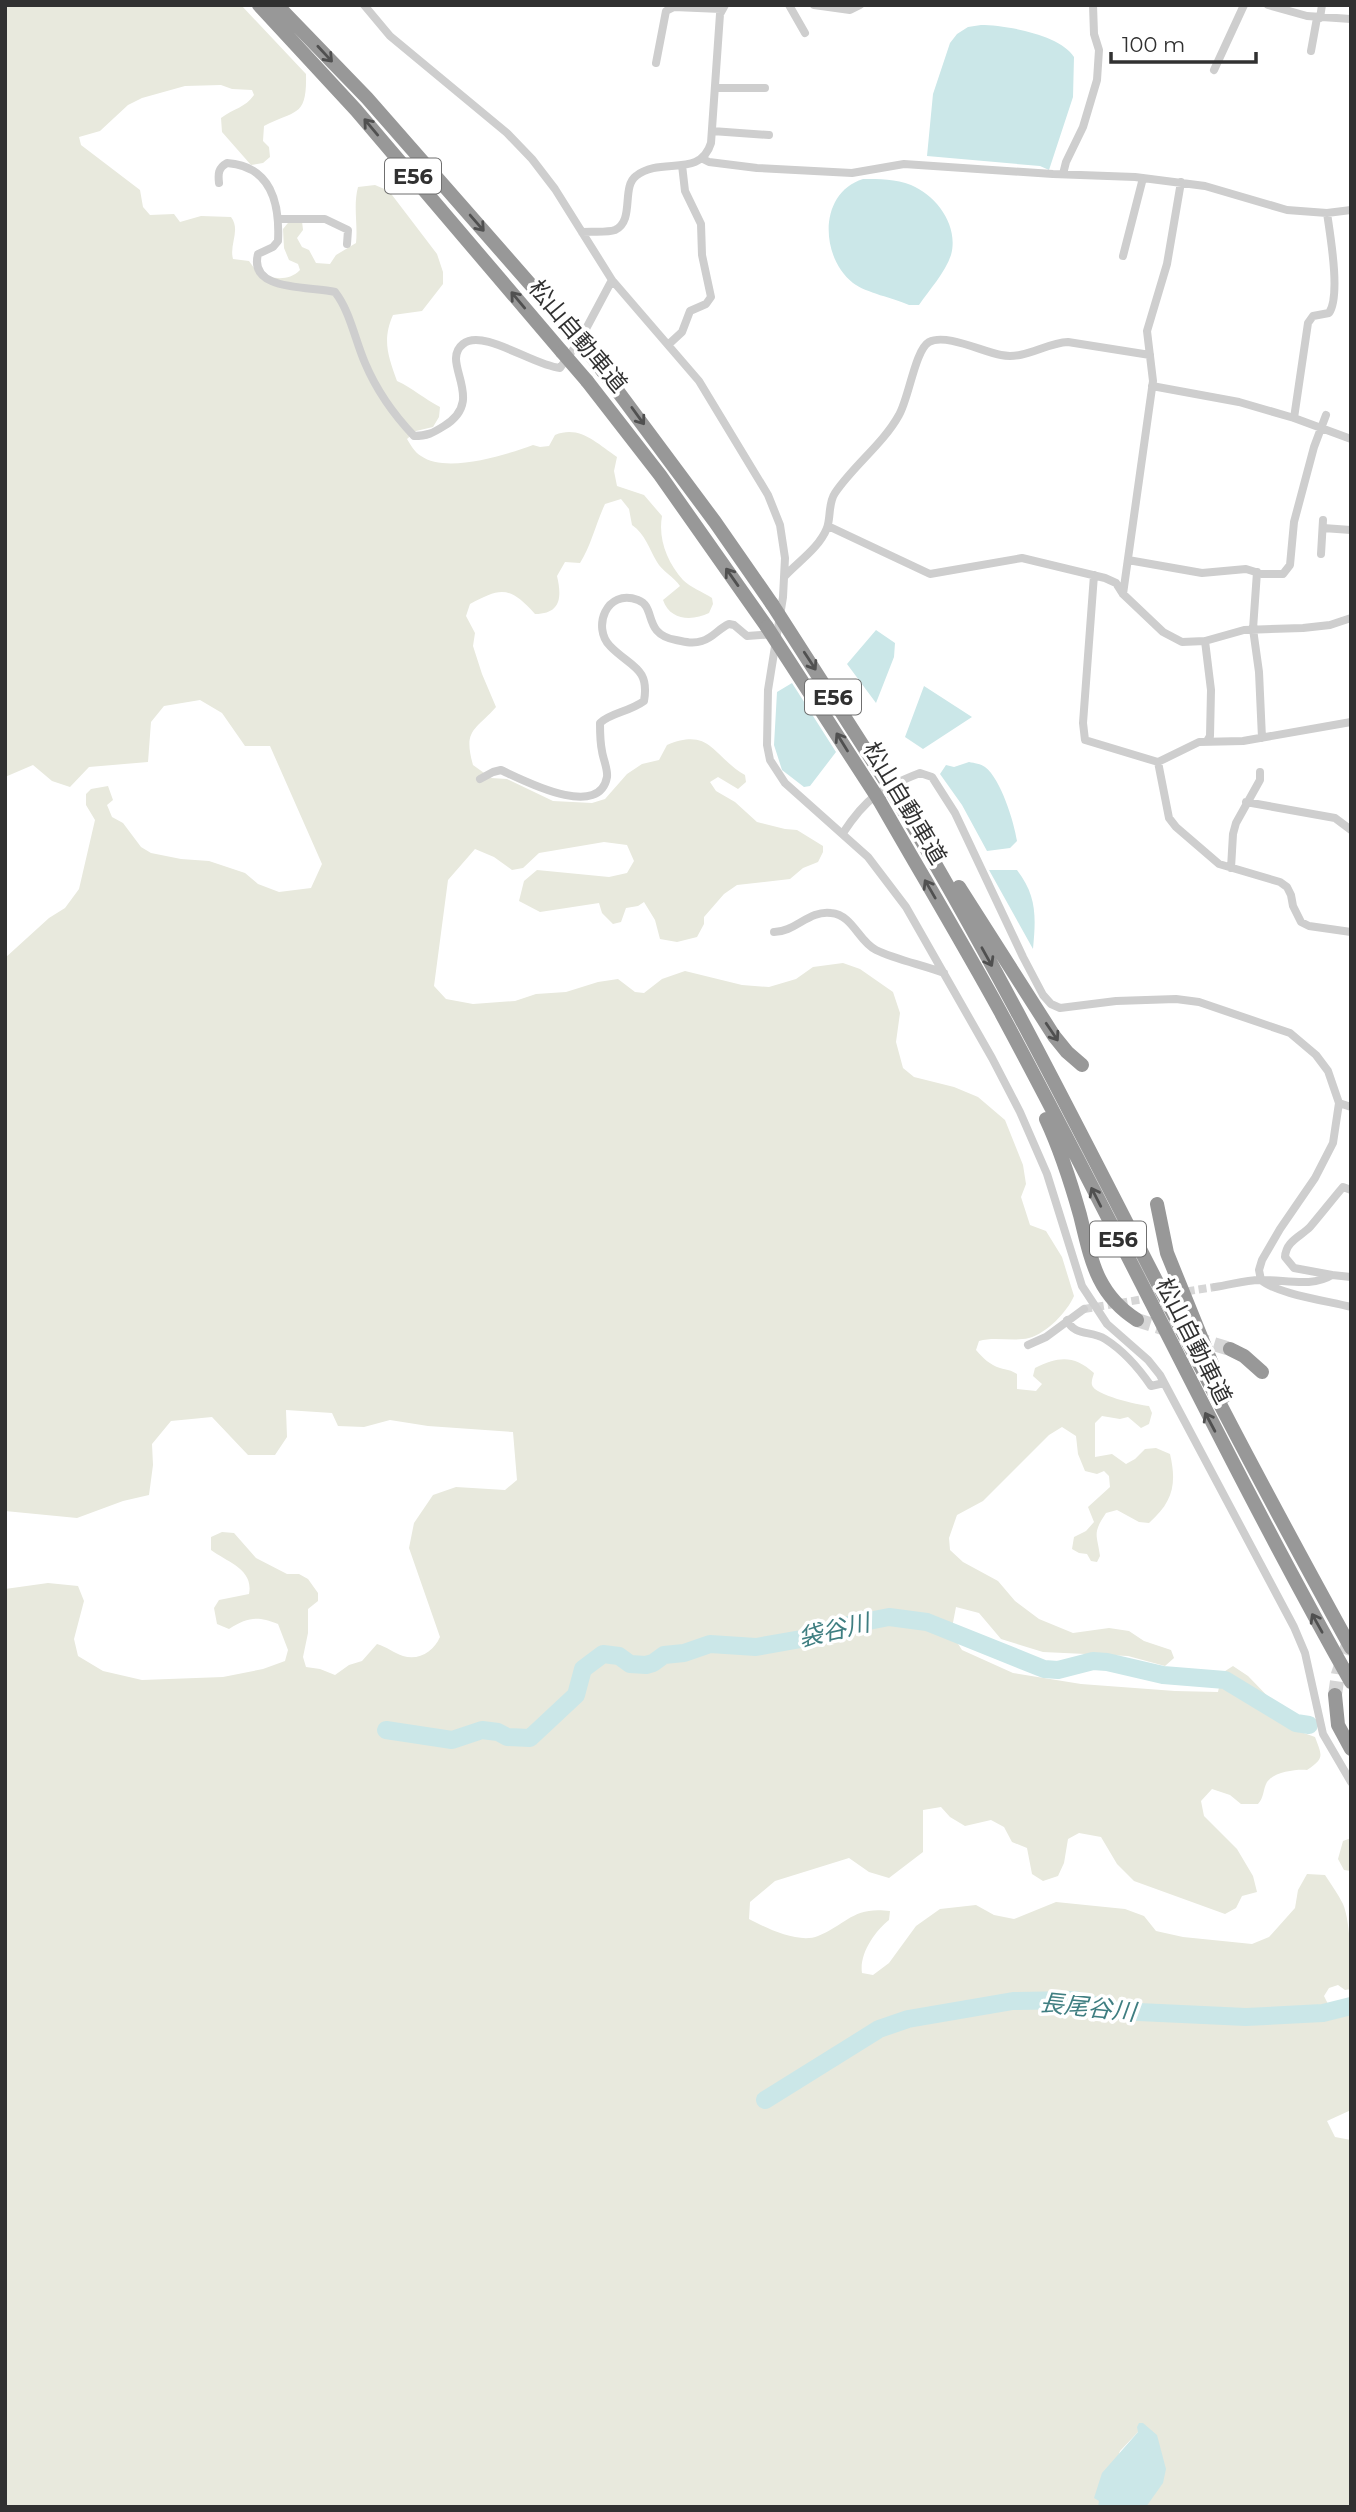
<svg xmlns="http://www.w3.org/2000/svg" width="1356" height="2512" viewBox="0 0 1356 2512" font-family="Montserrat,'Noto Sans JP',sans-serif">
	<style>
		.green { fill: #e8e9dd }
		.water { fill: #cbe7e8 }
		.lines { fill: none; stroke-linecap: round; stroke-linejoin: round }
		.river { stroke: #cbe7e8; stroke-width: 18 }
		.minor-tunnel { stroke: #d6d6d6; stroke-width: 8; stroke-dasharray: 8 4; stroke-linecap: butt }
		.motorway-tunnel { stroke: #d6d6d6; stroke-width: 14; stroke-dasharray: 14 7; stroke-linecap: butt }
		.minor { stroke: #cecece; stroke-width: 8 }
		.motorway { stroke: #989898; stroke-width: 14 }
		.motorway-bridge { stroke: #989898; stroke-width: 14 }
		.oneway { stroke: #505050 }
		.labels { text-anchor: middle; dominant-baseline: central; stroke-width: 7; stroke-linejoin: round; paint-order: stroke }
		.shield { fill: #fff; stroke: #6f6f6f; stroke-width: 2 }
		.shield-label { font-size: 21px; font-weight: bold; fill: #313131 }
		.street-label { font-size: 23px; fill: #313131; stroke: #fff }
		.water-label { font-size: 24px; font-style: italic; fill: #3f7e81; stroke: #fff }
	</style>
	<rect width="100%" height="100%" fill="#fff"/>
	<path class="green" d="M5,5H241L306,74C307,118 296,109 264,126L263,141L269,147L270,157L263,163L251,165L222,132L221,118C234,108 245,108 254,95L252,90L232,89L221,85L185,86L142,98L128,105L100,131L79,137L81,145L140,190L143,207L150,215L174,214L180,222L201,216L231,217C241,230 229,244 233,259L249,261L259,275C274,278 288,282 300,270L298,264L289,260L284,248L283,229L292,218L302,221L303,230L297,238L302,247L309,250L316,263L330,264L336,255L356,243C358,224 353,206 358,187L375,185L389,191L437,254L443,272V284L422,311L393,315C382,340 388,356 397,381C413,388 424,399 440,407L439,417L433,427L416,431L407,439C410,444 415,453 421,456C446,474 506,455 533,445L540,447L549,446L555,435C580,425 596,443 617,457L614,471L617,486L644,495L662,516C658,539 667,562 683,580C690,587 703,592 712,598L713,604L709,613C693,621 670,621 663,600L680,586C674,577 662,571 657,562C648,547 646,535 632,525L629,509L621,499L605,504C596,523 591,546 580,563L565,562L557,576C562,597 561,614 535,614C510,586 501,587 470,604L466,616L475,633L473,646L482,674L496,707C475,731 463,729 473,765L491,778L507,779L553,801L592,803L605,799L627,774L642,764L659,760L667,745C711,727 712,756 745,775L746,782L738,789L718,777L710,782L716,791L735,802L757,822L785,829L797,830L823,846V852L818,862L803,868L790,879L737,885L724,894L704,917V924L697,937L677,942L660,939L655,920L644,902L638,906L626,908L621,922L613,924L602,913L599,903L540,912L519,901L524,881L537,870L609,877L627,873L634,861L627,845L604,842L539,853L523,868L512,870L494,857L475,849L448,880L434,986L446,999L473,1004L515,1001L536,994L566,992L598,982L618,979L635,992L644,993L662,979L685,971L742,985L769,987L796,979L813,967L843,963L860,969L893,992L900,1013L896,1042L903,1068L914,1077L954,1087L978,1097L1005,1120L1023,1165L1026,1184L1021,1197L1030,1225L1046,1231L1062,1257L1074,1296C1067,1312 1047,1333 1029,1338C1012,1342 995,1336 979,1341L976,1350C983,1358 990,1365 1000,1368C1007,1370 1011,1370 1017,1374V1389L1036,1391L1042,1384L1033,1376L1035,1368C1059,1356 1074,1355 1094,1373C1093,1377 1091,1381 1092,1385C1094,1395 1138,1405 1149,1406L1152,1413L1149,1424L1141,1428L1128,1417L1120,1419L1102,1416L1095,1423V1457L1112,1454L1126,1464L1135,1459L1145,1449L1156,1448L1170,1454C1177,1484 1173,1502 1149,1523L1139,1522L1117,1510L1106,1513C1092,1534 1097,1534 1100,1556L1097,1562L1091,1561L1087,1554L1079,1553L1072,1549L1074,1537L1086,1531L1094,1522L1088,1507L1110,1487L1109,1476L1104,1471L1097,1474L1085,1471L1078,1454L1076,1436L1062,1427L1049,1435L983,1501L957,1515L949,1538L950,1550L963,1562L998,1581L1015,1601L1039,1619L1073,1633L1109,1628L1129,1631L1144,1641L1171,1650L1174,1658L1165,1666L1128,1656L1043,1652L1001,1639L979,1613L956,1607L951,1633L962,1650L1013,1673L1081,1684L1175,1691L1218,1692L1222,1673L1233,1666L1248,1676L1279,1708L1290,1728L1315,1737C1322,1756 1325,1758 1307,1770C1296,1769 1274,1772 1267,1782C1263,1789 1264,1798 1258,1804H1241L1230,1795L1212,1789L1201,1801L1204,1816L1237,1849L1253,1876L1257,1892L1242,1896L1236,1908L1225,1914L1134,1881L1117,1864L1101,1837L1079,1833L1068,1839L1064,1863L1058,1876L1043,1881L1032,1874L1027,1848L1012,1842L1004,1827L991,1820L965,1826L950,1817L941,1807L923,1810V1852L889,1878L869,1872L849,1858L775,1881L750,1902L749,1919C766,1928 799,1944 818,1936C847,1924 853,1906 890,1911L889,1920C875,1931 859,1954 862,1973L873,1975L889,1963L916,1926L940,1909L976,1905L994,1915L1014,1919L1056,1902L1125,1909L1144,1916L1156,1931L1183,1937L1252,1944L1269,1937L1295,1908L1298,1890L1307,1874L1325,1875C1331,1884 1338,1894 1343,1904C1351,1923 1351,1968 1351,1989L1345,1990L1338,1985L1329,1988L1324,1996L1328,2004L1351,2008V2110L1327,2121L1335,2137L1351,2140V2507H1146L1149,2501L1138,2432L1120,2451L1098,2507H5V1589L48,1583L78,1586L84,1601L74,1639L78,1656L103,1671L142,1680L223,1677L263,1669L285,1661L288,1650L278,1624C257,1616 248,1617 229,1629L217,1624L214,1608L219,1600L249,1594C254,1569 227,1562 211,1550V1537L222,1532L234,1533L256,1558L287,1574H299L308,1579L318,1593V1601L308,1609V1633L303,1657L306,1667L320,1669L335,1675L349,1665L362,1661L377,1644C387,1647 394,1653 403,1656C419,1661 434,1651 440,1637L409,1548L414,1523L433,1495L456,1487L505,1490L517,1480L513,1432L428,1426L390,1420L364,1427L338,1426L332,1413L286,1410L287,1437L275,1455H248L212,1417L171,1421L152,1444L153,1465L149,1495L123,1501L77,1518L5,1511V958L49,918L65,908L79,889L95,820L86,805V794L91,789L108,786L113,800L107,805L112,817L123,823L141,847L151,853L181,859L209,861L245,873L258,884L279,892L311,888L322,864L270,746H245L222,713L200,700L164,706L151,722L148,762L89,767L70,787L52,781L33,765L5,777Z
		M1351,1838V1871L1344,1870L1338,1859L1343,1841Z"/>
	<path class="water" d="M981,25C1006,25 1061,35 1074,57L1073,97L1049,170L1040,166L927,156L933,94L950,43L957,34L968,27Z
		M863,179C879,179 896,179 911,185C937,196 959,226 951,255C945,273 929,290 919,305H909C894,298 866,293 853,283C820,257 818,193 863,179Z
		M876,630L895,643L894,657L876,703L847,664Z
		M792,683L836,752L810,786L804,787L782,770L774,745L777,692Z
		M924,686L972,717L923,749L905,737Z
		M969,762C974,763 981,764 985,767C1001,779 1014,822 1017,841L1010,848L987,851L962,805L940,774L946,765L954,767Z
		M989,870H1017C1037,896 1036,917 1033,949Z
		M1139,2423H1143L1157,2435L1166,2469L1163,2483L1146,2507H1098L1099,2501L1094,2498L1102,2473L1138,2432L1137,2427Z"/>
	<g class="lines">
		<path class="river" d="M386,1730L452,1740L482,1730L498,1732L507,1737L530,1738L576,1695L583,1669L603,1654L619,1656L630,1664L646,1665L653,1663L664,1655L684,1653L710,1644L756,1647L801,1639L838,1627L889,1617L927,1622L1044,1669L1058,1670L1093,1661L1107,1662L1163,1675L1225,1680L1296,1723L1309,1725
			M765,2100L879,2029L908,2019L1013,2001L1075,2000L1117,2011L1246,2017L1323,2013L1351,2006"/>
		<path class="minor-tunnel" d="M1163,1295L1215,1287
			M1084,1309L1150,1298"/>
		<path class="motorway-tunnel" d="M1137,1320L1172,1331
			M1194,1338L1230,1349
			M1335,1695L1338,1674L1351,1636"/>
		<path class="minor" d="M364,5L390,36L507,133L532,159L555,189L612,280L699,381L768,495L780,525L785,558L783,597L768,690L767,745L770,760L785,783L868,857L906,907L992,1058L1020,1112L1047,1174L1082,1286L1107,1324L1148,1360L1160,1375L1294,1627L1305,1653L1323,1734L1351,1782
			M789,5L805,33
			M814,5L850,10L860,5
			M1268,5L1307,16L1351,19
			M1320,18L1322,5
			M1311,51L1317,18
			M656,63L666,11L674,7L721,9
			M1214,70L1244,5
			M715,88H765
			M712,131L769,135
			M703,159L709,162L757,168L852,173L904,164L1053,174L1135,177L1205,186L1287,210L1327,213L1351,210
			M1063,174L1066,162L1083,127L1097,80L1099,50L1094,34L1093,5
			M219,183C218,174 218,168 227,163C271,166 280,203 278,241L273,247L258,254C248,292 311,286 335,292C350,311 355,340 365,363C376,389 394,415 414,436C427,436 433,433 444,426C488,399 439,363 463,344C483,328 534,366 560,368L580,340L612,280
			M278,219H325L348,230L347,244
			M582,232C592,231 607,233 615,230C635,221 621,187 636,176C661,156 700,179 711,143L720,14L725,5
			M1123,256L1143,178
			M669,344L682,332L690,311L706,304L711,297L702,255L701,224L685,191L682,165
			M1152,386L1239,402L1294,418L1351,439
			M1294,418L1308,323L1313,316L1329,313C1341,296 1330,234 1327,213
			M828,526L930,574L1022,558L1105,578L1116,583L1123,594L1163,632L1182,642L1205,641L1244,630L1303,628L1330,625L1351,618
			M1323,528L1351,530
			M1321,554L1323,520
			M1128,560L1202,573L1246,569L1262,574H1283L1290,565L1294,522L1314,447L1326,415
			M1257,572L1253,629L1259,672L1262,738
			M1094,575L1083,723L1085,740L1158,762L1199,742L1243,741L1351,722
			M785,576C799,561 819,548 827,528C831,517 828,503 835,493C854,465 883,444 899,415C909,398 915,350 929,342C946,333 983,352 1001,355C1025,360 1045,343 1068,342L1150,355
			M1123,594L1153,381L1147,331L1167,264L1181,182
			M1205,641L1211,690L1210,736L1207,741
			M1158,762L1169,818L1176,827L1219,864L1280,882L1287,887L1291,895L1293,906L1301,922L1309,926L1351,932
			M480,779L493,772L501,770C521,779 599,821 607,777C608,769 603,759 602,751C600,742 600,732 600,723C610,713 629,712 644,701C650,667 630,667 610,646C592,628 606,588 638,600C657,607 642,634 676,640C685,642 693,644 702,641C713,638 719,628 729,624L734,625L747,636L775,634
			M1246,802L1335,818L1351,830
			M843,833C866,798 881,788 920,773L932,777L955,813L1023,957L1043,995L1051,1004L1060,1008L1116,1001L1176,999L1199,1002L1290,1033L1316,1055L1328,1071L1339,1103L1333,1143L1315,1178L1280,1229L1262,1260L1259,1270L1261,1280C1277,1294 1328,1301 1351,1307
			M1231,868L1233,834L1236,823L1260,780V772
			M774,932C795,932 809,910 831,913C853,915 858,941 876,950C897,960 923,965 944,973
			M1339,1103L1351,1107
			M1332,1275L1351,1277
			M1215,1287C1230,1285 1245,1280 1260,1280C1283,1279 1312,1288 1332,1275L1294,1268L1285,1257C1286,1241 1300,1237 1310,1227C1321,1214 1332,1200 1343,1187L1351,1190
			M1067,1320C1075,1337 1091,1330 1105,1339C1124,1351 1138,1367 1151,1386L1164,1383
			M1028,1345L1046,1337L1084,1309"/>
		<path class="motorway" d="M259,5L356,110L562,352
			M277,5L367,98L573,333
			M596,362L715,522L772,604
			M587,381L660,475L767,627
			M892,791C1013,990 1113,1200 1221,1406C1263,1487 1307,1568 1351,1648
			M879,800C919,870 961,940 1000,1011C1120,1233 1227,1462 1351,1682
			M959,887L1054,1036L1067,1052L1082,1065
			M1046,1119C1060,1149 1071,1183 1080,1215C1091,1259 1096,1294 1137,1320
			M1157,1204L1167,1253L1225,1396
			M1230,1349L1244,1356L1262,1372
			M1335,1695L1338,1725L1351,1749"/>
		<path class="motorway-bridge" d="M573,333L596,362
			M562,352L587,381
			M772,604L892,791
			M767,627L879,800"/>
	</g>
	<defs><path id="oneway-shaft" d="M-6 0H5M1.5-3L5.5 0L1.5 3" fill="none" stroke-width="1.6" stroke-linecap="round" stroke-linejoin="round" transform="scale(1.75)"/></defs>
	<g class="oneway">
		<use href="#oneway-shaft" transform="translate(325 54) rotate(47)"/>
		<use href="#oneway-shaft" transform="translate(371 127) rotate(-130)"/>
		<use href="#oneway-shaft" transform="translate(477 223) rotate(49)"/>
		<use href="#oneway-shaft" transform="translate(518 300) rotate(-130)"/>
		<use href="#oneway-shaft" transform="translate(638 416) rotate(54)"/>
		<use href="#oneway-shaft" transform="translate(732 577) rotate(-125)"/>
		<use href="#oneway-shaft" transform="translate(810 661) rotate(57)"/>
		<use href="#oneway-shaft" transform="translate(842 742) rotate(-122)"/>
		<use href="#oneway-shaft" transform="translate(930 889) rotate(-120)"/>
		<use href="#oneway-shaft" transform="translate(987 957) rotate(61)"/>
		<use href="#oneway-shaft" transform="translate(1052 1032) rotate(56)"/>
		<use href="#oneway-shaft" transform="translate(1096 1197) rotate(-117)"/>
		<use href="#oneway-shaft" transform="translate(1210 1422) rotate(-118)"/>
		<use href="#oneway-shaft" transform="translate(1317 1623) rotate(-119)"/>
	</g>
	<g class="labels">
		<g class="shield">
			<rect x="385" y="158.5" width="56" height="35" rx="5"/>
			<rect x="805" y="679.5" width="56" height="35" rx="5"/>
			<rect x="1090" y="1221.5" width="56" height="35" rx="5"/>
		</g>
		<g class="shield-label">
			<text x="413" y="176">E56</text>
			<text x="833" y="697">E56</text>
			<text x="1118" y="1239">E56</text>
		</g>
		<g class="street-label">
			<text transform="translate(578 336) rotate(50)">松山自動車道</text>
			<text transform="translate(905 803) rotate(59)">松山自動車道</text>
			<text transform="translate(1194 1341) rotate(63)">松山自動車道</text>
		</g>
		<g class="water-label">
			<text transform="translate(834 1630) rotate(-13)">袋谷川</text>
			<text transform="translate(1088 2007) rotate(6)">長尾谷川</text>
		</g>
	</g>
	<rect width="1356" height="2512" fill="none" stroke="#313131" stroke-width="14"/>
	<path d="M1111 52v10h145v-10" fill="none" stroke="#313131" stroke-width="3.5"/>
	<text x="1122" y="52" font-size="21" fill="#313131" stroke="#ffffff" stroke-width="5" paint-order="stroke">100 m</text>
</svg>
